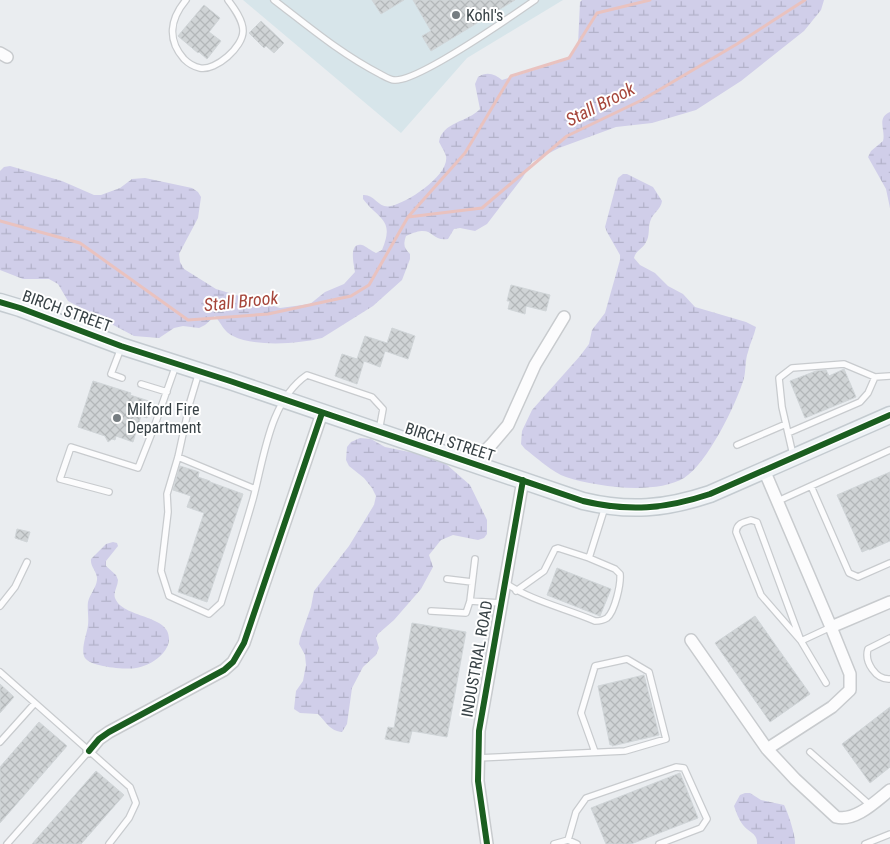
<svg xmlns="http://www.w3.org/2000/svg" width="890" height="844" viewBox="0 0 890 844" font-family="'Roboto Condensed',sans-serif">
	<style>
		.commercial { fill: #d7e5ea }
		.wetland { fill: url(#wetland-marsh) }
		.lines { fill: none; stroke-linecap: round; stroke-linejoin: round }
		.stream { stroke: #e9c2bf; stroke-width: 3 }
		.building { fill: url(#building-cross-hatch); stroke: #d0d5d8 }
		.lane-casing { stroke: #c8cbce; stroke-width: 8 }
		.street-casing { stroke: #c8cbce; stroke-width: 14 }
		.secondary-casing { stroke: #c4cbd0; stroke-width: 19 }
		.lane { stroke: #fcfcfd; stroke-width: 5.5 }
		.street { stroke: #fcfcfd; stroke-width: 11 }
		.secondary { stroke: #eff3f6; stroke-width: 16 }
		.cycleway-casing { stroke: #fff; stroke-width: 9 }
		.cycleway { stroke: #1b5e20; stroke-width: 6 }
		.poi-dot { fill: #767d81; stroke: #fff; stroke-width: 2 }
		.labels { text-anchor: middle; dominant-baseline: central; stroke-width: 4; stroke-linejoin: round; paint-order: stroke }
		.poi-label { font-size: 16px; fill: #374145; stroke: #fff; text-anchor: start }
		.street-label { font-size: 16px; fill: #374145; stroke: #fff }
		.water-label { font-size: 18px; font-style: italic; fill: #a6463b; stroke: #fff }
	</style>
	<defs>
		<pattern id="wetland-marsh" width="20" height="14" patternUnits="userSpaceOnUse" patternTransform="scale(1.25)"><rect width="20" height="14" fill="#d0cee9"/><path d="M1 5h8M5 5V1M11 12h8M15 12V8" fill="none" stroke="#b3b2c9"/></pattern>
		<pattern id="building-cross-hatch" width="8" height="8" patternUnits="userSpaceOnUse" patternTransform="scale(1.25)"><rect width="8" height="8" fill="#d0d4d6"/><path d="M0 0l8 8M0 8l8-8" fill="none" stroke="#b3b7b9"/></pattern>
	</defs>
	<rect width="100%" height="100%" fill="#eaedf0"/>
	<path class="commercial" d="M243,0H563L467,58L401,133Z"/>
	<path class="wetland" d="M582,0H824L821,10L804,31L741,81L696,110L652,123L616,127L559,148L532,162L523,177L487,224L475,231L460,228L454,229L448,239C429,242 435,222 406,236C403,245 404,248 410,254V259L402,280L373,306L322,338C299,344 254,347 233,336C224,332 221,323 215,316L205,325L199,328L183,326L174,328L159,338L134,336L68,301L58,284L49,279H23L0,270V171L4,167L10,166L62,181L94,195H101L120,188L132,179L145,178L192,188L198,192L201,197L198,218L179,254L180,262L184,269L216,289L280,308L310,304L325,292L344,284L355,272C354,265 348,242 362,245C366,246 371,251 376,253L382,250C395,219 379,220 363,199V195C375,194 378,209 391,206C407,203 450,175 446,156C445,152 441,146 439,142C442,122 468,122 480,109L475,84L478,77C487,71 495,74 502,80L563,61L574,52L578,45L580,2Z
		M890,112V208L886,189L868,157L871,151L883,141C886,130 876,118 890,112Z
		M623,174H627L653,187L662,201C661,210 652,213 650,222C648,228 650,236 646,242C643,249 636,250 634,258L640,265L655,273L668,286L683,294L695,307L746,322L756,327C754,336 750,343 748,352C745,360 746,370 744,378C737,403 707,464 684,478C655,495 597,487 566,477C553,473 536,457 525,449L521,444L522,431L532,410L580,356L589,344L592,330L605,313L620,260V255L607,232L605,227L618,178Z
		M360,438L371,439L385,447L414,453L446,464L470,485L487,520V534L484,538L478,540L453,535L441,540L429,555L433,567L421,589L394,620L378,634L376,638L379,648L376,655L363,667L352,688L347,724L342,732C330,731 326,722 318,714L300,713L294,709L296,691L303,681L306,665L305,655L299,644L300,638L311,607L314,591L349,546L374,505L376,496L372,488L364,478L349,466L346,460L347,447L351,442Z
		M113,542L117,543L118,546L106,561V566L116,575L118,580C118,586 113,592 115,598C123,619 171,614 169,640C168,654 150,666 136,668C127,670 91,667 85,658C80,650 87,634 88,625C89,617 87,609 88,602C90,594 96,588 97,580C98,572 90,567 91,559L106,544Z
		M745,793H750L761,800L784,805C788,812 796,837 795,844H757C758,833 748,832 743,825C739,820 736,812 734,806L740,795Z"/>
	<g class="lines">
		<path class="stream" d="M408,217L482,208L567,136L642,100L737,44L805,0
			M0,221L80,243L188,320L268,314L351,296L369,285L408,217L465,153L511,76L569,58L597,13L650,0"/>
	</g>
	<path class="building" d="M372,0H404L381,14Z
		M413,0H515L431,51L422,36L431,31Z
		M204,5L220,18L209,32L221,41L207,59L199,52L198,53L178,36Z
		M261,21L284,43L274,53L266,46L264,48L249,33Z
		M511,285L550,295L546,311L526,306L525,314L508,309L510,301H507Z
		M392,328L415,336L408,359L385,351L380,367L364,361L357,384L335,376L342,354L357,359L365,336L387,343Z
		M844,369L856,397L805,418L790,381L816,371L826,370L829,376Z
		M93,381L131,393L130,395L152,402L147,418L141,416L133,442L116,436L115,440L112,439L108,442L105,436L78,427Z
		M180,466L199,472L198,477L210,481V482L243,494L207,602L178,592L204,513L187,507L191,496L173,490Z
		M890,472V541L869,550V549L862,552L837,495Z
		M17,529L30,532L27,542L15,538Z
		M557,568L611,589L600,616L547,595Z
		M755,616L810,694L770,722L715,643Z
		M412,623L466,632L447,737L412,731L409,743L385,739L388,727L394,728Z
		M644,675L659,735L612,746V744L610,745L598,686Z
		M0,684L14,697L0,713Z
		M890,707V767L870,783L842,744Z
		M39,722L67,746L0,823V767Z
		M96,771L124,795L81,844H32Z
		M680,773L698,818L631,844H606L591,808Z"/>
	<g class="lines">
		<defs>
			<path id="lane" d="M186,0C170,19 167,40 184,59C188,63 195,67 200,68C216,71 243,47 243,31C243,20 234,8 228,0
				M274,0C308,26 341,54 380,74C384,76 390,80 394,80C416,83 512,16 535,0
				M121,348L111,374L122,378
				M199,372L190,402L178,457L167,494L168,512L161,571L169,596L209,614L221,603C232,568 243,534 253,499C264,459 269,401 307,375L372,397L383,409L379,431
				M141,384L167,392
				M788,433L860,402L868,393L875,377
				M737,445L786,424
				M793,455L782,407L779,378L792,368L844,364L875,377L890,376
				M178,457L255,489
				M811,486L849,573L858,577L890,563
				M109,492L60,479L71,447L138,468L153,430L176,365
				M778,501L890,450
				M447,579L472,582
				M504,582C531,601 565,608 595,621C600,621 604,620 607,618C615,611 621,584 620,574L615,569L589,558L605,507
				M516,591L544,571L555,549L558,548L589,558
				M470,601L475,559
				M0,606L15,587L27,562
				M431,611L466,613L470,601L501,603
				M890,638L868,649C864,662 876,680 890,679
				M0,672L130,787L136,803L129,818L109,844
				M826,683L801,641L761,595L736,532C737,523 744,522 751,520L757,522L801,641L831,627
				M0,742L35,703
				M810,752L870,805
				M477,758L625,751L666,739L649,672L627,659L595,666L581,713L595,752
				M568,840L576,812L586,798L676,767L684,768L707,819L701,828L659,844
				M7,844L89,751
				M554,844L568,840L577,844
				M865,844L890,834"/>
			<path id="street" d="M0,53L7,57
				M472,464L491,445L508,425L535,365L564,317
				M764,470L831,627
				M691,640L767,749L795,779L836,817C855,822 875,802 890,790
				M767,749L832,707L850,690V674L831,627L890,602
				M89,751L99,739L109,732L224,670L233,662L244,643L322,413
				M487,844L478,781L479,731L523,480"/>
			<path id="secondary" d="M0,302L20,308L121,346L230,381L583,501C629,512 665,509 710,494L890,415"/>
		</defs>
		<use href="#lane" class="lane-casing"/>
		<use href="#street" class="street-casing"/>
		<use href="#secondary" class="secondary-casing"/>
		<use href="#lane" class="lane"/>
		<use href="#street" class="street"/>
		<use href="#secondary" class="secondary"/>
		<defs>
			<path id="cycleway" d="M0,302L20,308L121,346L230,381L583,501C629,512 665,509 710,494L890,415
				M89,751L99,739L109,732L224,670L233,662L244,643L322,413
				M487,844L478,781L479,731L523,480"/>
		</defs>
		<use href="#cycleway" class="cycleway-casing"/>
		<use href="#cycleway" class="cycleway"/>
	</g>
	<g class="poi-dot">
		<circle cx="456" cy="15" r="5"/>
		<circle cx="117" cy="418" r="5"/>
	</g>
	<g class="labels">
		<g class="poi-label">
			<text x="466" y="15">Kohl's</text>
			<text x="127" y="409">Milford Fire<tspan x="127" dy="18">Department</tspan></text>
		</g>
		<g class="street-label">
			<text transform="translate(67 311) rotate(20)">BIRCH STREET</text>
			<text transform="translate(450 442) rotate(18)">BIRCH STREET</text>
			<text transform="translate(477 659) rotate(-80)">INDUSTRIAL ROAD</text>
		</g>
		<g class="water-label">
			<text transform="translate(600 104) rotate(-27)">Stall Brook</text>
			<text transform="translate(241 301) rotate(-6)">Stall Brook</text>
		</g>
	</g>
</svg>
